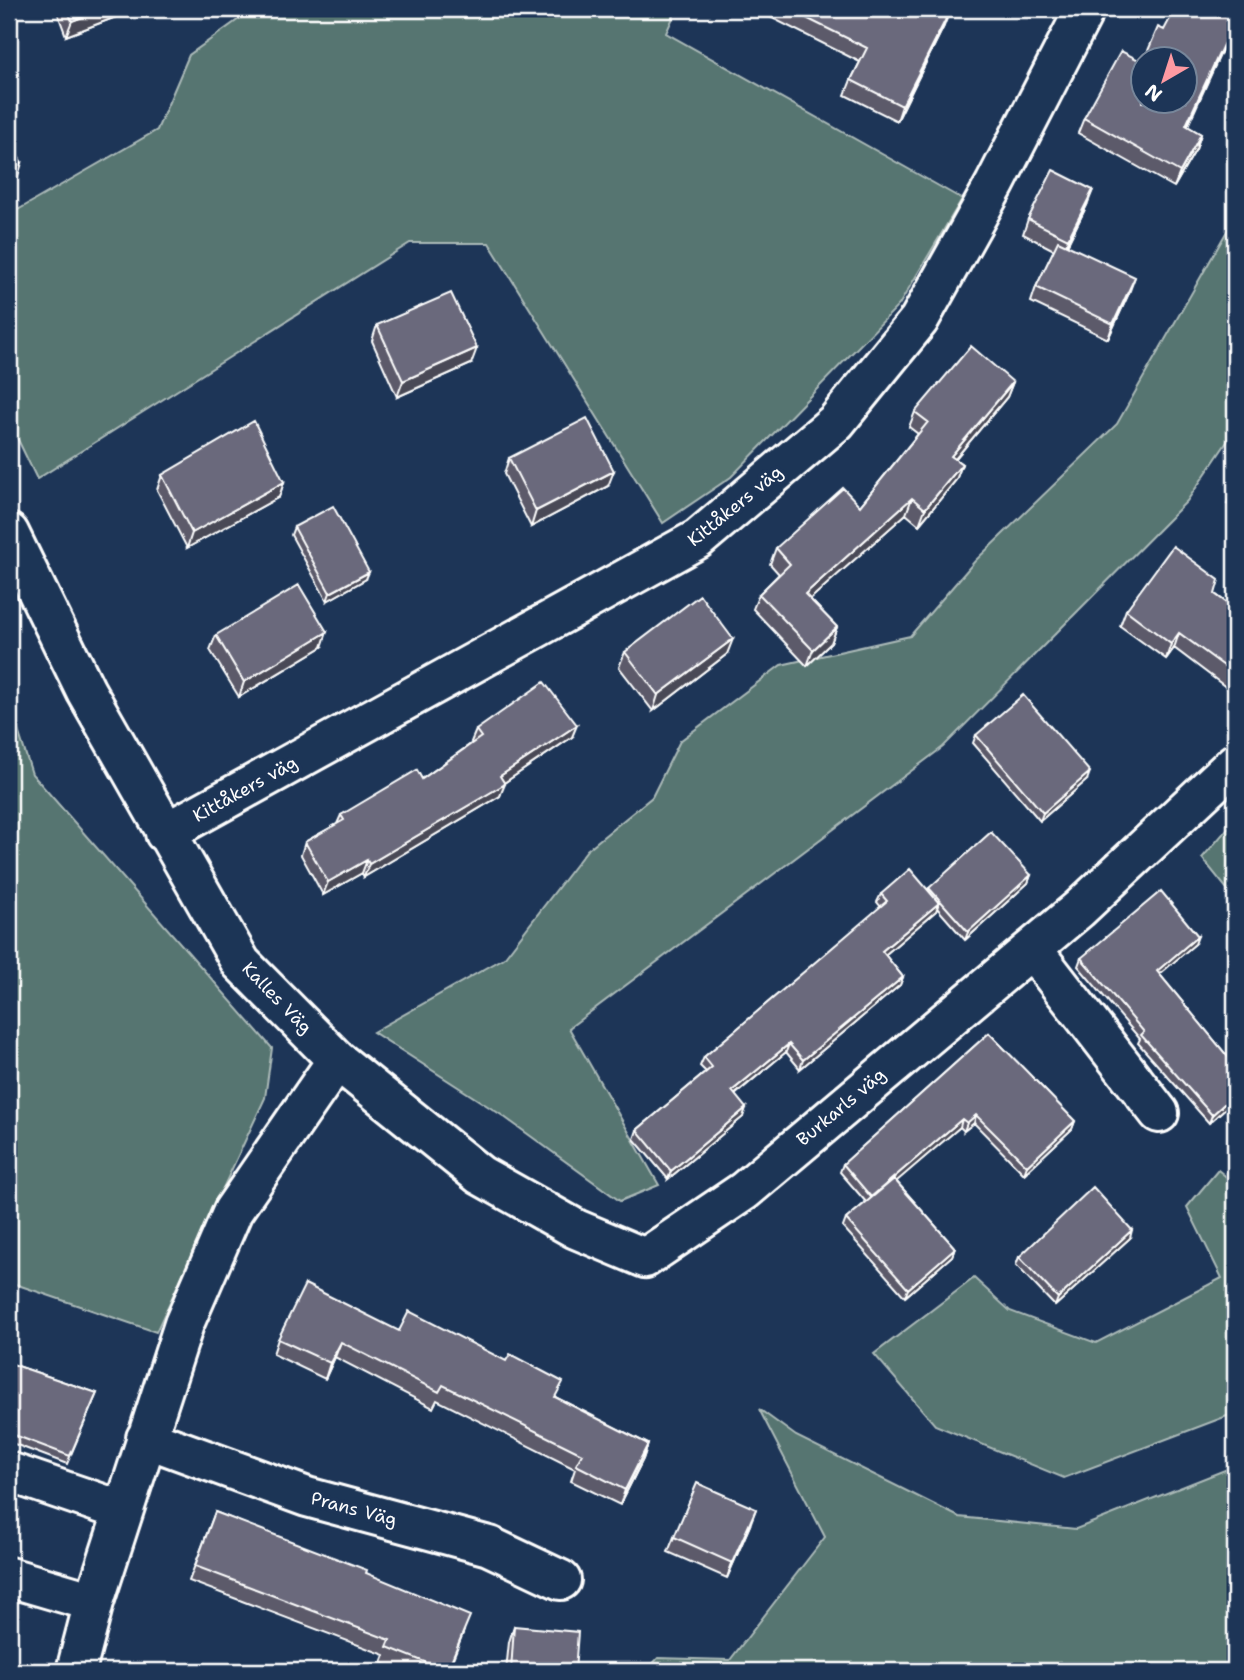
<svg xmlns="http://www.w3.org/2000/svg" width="1244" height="1680" viewBox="0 0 1244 1680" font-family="'Shantell Sans',sans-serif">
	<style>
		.green { fill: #577471; stroke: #abbab8; stroke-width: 2 }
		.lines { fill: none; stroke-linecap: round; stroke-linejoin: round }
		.minor-casing { stroke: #fff; stroke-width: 44 }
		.minor { stroke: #1d3557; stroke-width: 38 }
		.wall { fill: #5b5a6a; stroke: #fff; stroke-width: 2 }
		.shaded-wall { fill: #4a4a56; stroke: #fff; stroke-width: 2 }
		.building { fill: #6a697b; stroke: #fff; stroke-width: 2 }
		.labels { text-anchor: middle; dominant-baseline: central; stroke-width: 7; stroke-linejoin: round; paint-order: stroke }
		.street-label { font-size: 18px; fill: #fff; stroke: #1d3557 }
	</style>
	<rect width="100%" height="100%" fill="#1d3557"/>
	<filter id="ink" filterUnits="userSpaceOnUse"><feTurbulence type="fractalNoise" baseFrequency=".0143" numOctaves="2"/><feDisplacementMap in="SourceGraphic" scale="14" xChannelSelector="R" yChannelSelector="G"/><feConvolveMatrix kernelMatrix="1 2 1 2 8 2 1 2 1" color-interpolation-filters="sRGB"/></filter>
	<g filter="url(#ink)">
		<path class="green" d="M253,9H677L666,33L962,199L899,305L731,477L663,523L489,243H410L37,479L9,421V215L157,130L189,55Z
			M1235,217V430L1187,501L943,747L569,1028L659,1185L620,1201L503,1116L373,1032L504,958L587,850L652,797L680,741L781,665L910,636L975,561L1117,424Z
			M9,702L32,774L272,1048L265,1098L156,1332L9,1282Z
			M1235,820V899L1202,858Z
			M1218,1170L1235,1184V1413L1064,1478L935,1425L874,1354L974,1278L1010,1311L1096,1343L1222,1278L1187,1207Z
			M759,1409L796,1436L959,1517L1076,1529L1235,1466V1671H646L658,1658L730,1660L825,1537Z"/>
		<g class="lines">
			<defs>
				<path id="minor" d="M9,533L86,691L241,963L337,1060L480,1175L576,1229L645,1258L744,1191L1079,909L1235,763
					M165,833L698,539L836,422L919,320L995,184L1085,9
					M1032,949L1159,1113
					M146,1438L307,1497L489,1546L561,1580
					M9,1472L123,1511
					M9,1577L94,1602
					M76,1671L94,1602L184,1324L233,1211L337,1060"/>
			</defs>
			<use href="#minor" class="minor-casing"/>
			<use href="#minor" class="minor"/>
		</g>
		<path class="wall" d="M56,9H137L66,36Z
			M754,9H946L944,26L897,121L845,95L851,80L860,62Z
			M1235,9V27L1233,26L1187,126L1201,134L1196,149L1174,187L1078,133L1084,118L1142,63L1164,30Z
			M1087,205L1067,245L1129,293L1108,339L1031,302L1036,287L1054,250L1023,234L1028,219Z
			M377,325L471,364L397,397L372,341Z
			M1013,382L1007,397L955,459L962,464L956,480L919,525L906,514L810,599L837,627L831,643L807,666L753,609L759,594L779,574L770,564L776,548L860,506L918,434L909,427L915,412Z
			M509,458L608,486L531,527L504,474Z
			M162,475L284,482L279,497L187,548L157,490Z
			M1235,484V510L1227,504L1233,488Z
			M294,527L366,579L327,601L291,535Z
			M1215,594L1235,609V694L1174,648L1166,659L1120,626L1126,610Z
			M216,635L322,647L239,697L210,650Z
			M625,652L727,654L653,711L619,667Z
			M476,730L572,737L504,783L500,796L364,877L362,873L323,895L301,855L305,842L337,824L341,815L422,779L472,743L471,742Z
			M976,735L1087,780L1040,821L973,743Z
			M1031,875L1028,883L965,940L937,908L936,911L885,955L903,977L900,985L800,1069L786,1052L735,1095L743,1117L668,1179L634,1139L637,1130L706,1072L700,1066L704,1057L881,907L877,902L881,894L928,890L929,888Z
			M1195,944L1159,974L1228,1057L1235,1050V1107L1231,1103L1209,1123L1138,1043L1140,1039L1078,966L1081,958Z
			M989,1033L1075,1121L1072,1129L1024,1174L974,1123L964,1131L960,1127L896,1181L955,1248L952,1256L905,1297L843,1227L846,1219L866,1202L840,1172L843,1164Z
			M1130,1238L1055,1306L1016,1265L1019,1257Z
			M399,1331L557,1398L648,1444L643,1459L620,1505L571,1481L575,1469L437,1400L433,1408L335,1357L325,1379L273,1354L278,1339Z
			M9,1363L97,1393L67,1464L9,1442Z
			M215,1512L366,1573L464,1631L448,1671H403L382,1663L385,1655L189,1581Z
			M750,1525L727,1578L668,1552L674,1537Z
			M514,1626L575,1671H506L509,1642Z"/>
		<path class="shaded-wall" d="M103,9H137L66,36L72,21Z
			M950,11L944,26L897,121L902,106Z
			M1235,19L1233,26L1181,141L1186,125Z
			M1201,134L1196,149L1174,187L1180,172Z
			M22,163L17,179L9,183V171Z
			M1093,190L1087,205L1063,254L1068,239Z
			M1135,277L1129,293L1108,339L1113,324Z
			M477,348L471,364L397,397L403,381Z
			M1013,382L1007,397L945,471L951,456Z
			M962,464L956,480L919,525L925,509Z
			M614,471L608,486L531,527L536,511Z
			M284,482L279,497L187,548L192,533Z
			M912,498L906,514L799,609L805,594Z
			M369,572L366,579L327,601L330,593Z
			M837,627L831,643L807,666L813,650Z
			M327,632L322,647L239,697L244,682Z
			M1179,633L1174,648L1166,659L1171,644Z
			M733,639L727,654L653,711L658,695Z
			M577,725L572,737L495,789L500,776Z
			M1090,772L1087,780L1040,821L1043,813Z
			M505,784L500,796L364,877L369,864Z
			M367,860L362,873L323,895L328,882Z
			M1031,875L1028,883L965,940L968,932Z
			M939,903L936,911L879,960L882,951Z
			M1198,936L1195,944L1154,979L1157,971Z
			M903,977L900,985L800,1069L803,1060Z
			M789,1044L786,1052L728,1100L732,1091Z
			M1234,1095L1231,1103L1209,1123L1212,1115Z
			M746,1108L743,1117L668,1179L671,1171Z
			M976,1115L974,1123L964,1131L967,1123Z
			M962,1119L960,1127L869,1205L871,1197Z
			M1075,1121L1072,1129L1024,1174L1027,1166Z
			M1132,1230L1130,1238L1055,1306L1058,1298Z
			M955,1248L952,1256L905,1297L908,1289Z
			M341,1342L335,1357L325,1379L330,1363Z
			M648,1444L643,1459L620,1505L625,1490Z
			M756,1509L750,1525L727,1578L732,1563Z"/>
		<path class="building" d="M67,9H103L72,21Z
			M788,9H946L950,11L902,106L851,80L867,48Z
			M1175,9H1235V19L1186,125L1201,134L1180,172L1084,118L1121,51L1143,62V102H1185V60H1144L1158,27L1164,30Z
			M9,140L22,163L9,171Z
			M1053,170L1093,190L1068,239L1028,219Z
			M1058,241L1135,277L1113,324L1036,287Z
			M451,293L477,348L403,381L377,325Z
			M971,346L1013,382L951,456L962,464L925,509L912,498L805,594L837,627L813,650L759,594L790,564L776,548L843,488L860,506L928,422L915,412Z
			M587,418L614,471L536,511L509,458Z
			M254,421L284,482L192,533L162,475Z
			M333,506L369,572L330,593L294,527Z
			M1173,546L1219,580L1215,594L1235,609V674L1179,633L1171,644L1126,610Z
			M299,585L327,632L244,682L216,635Z
			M700,595L733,639L658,695L625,652Z
			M544,682L577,725L500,776L505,784L369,864L367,860L328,882L305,842L344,820L341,815L417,770L422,779L481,737L476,730Z
			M1023,695L1090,772L1043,813L976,735Z
			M991,832L1031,875L968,932L929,888Z
			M910,869L939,903L882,951L903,977L803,1060L789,1044L732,1091L746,1108L671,1171L637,1130L712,1067L704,1057L887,901L881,894Z
			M1161,891L1198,936L1157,971L1228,1057L1235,1050V1096L1234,1095L1212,1115L1141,1035L1144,1032L1081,958Z
			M989,1033L1075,1121L1027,1166L976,1115L967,1123L962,1119L871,1197L843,1164Z
			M894,1179L955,1248L908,1289L846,1219Z
			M1093,1187L1132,1230L1058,1298L1019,1257Z
			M305,1284L399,1331L409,1311L506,1361L510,1354L563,1382L555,1397L648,1444L625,1490L576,1465L582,1454L443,1385L439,1392L341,1342L330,1363L278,1339Z
			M9,1363L97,1393L70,1456L9,1433Z
			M697,1483L756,1509L732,1563L674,1537Z
			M215,1512L367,1570L366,1573L470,1616L447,1671L387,1647L390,1640L195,1566Z
			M514,1626L578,1632L575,1671H511Z"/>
	</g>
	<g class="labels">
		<g class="street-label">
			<text transform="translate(735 506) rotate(-39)">Kittåkers väg</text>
			<text transform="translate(245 789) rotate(-29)">Kittåkers väg</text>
			<text transform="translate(277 998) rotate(46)">Kalles Väg</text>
			<text transform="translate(841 1107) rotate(-40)">Burkarls väg</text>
			<text transform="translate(354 1509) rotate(15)">Prans Väg</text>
		</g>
	</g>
	<rect width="1244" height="1680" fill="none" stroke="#1d3557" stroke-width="35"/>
	<rect x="18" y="18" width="1209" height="1645" fill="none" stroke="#fff" stroke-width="2.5" filter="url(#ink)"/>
	<g transform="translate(1164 80) rotate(219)"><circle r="33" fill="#1d3557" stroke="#77869a" stroke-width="2"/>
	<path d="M0-5L12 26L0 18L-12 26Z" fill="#ff9aa2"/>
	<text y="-10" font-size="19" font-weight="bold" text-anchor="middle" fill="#ffffff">N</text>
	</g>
</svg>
